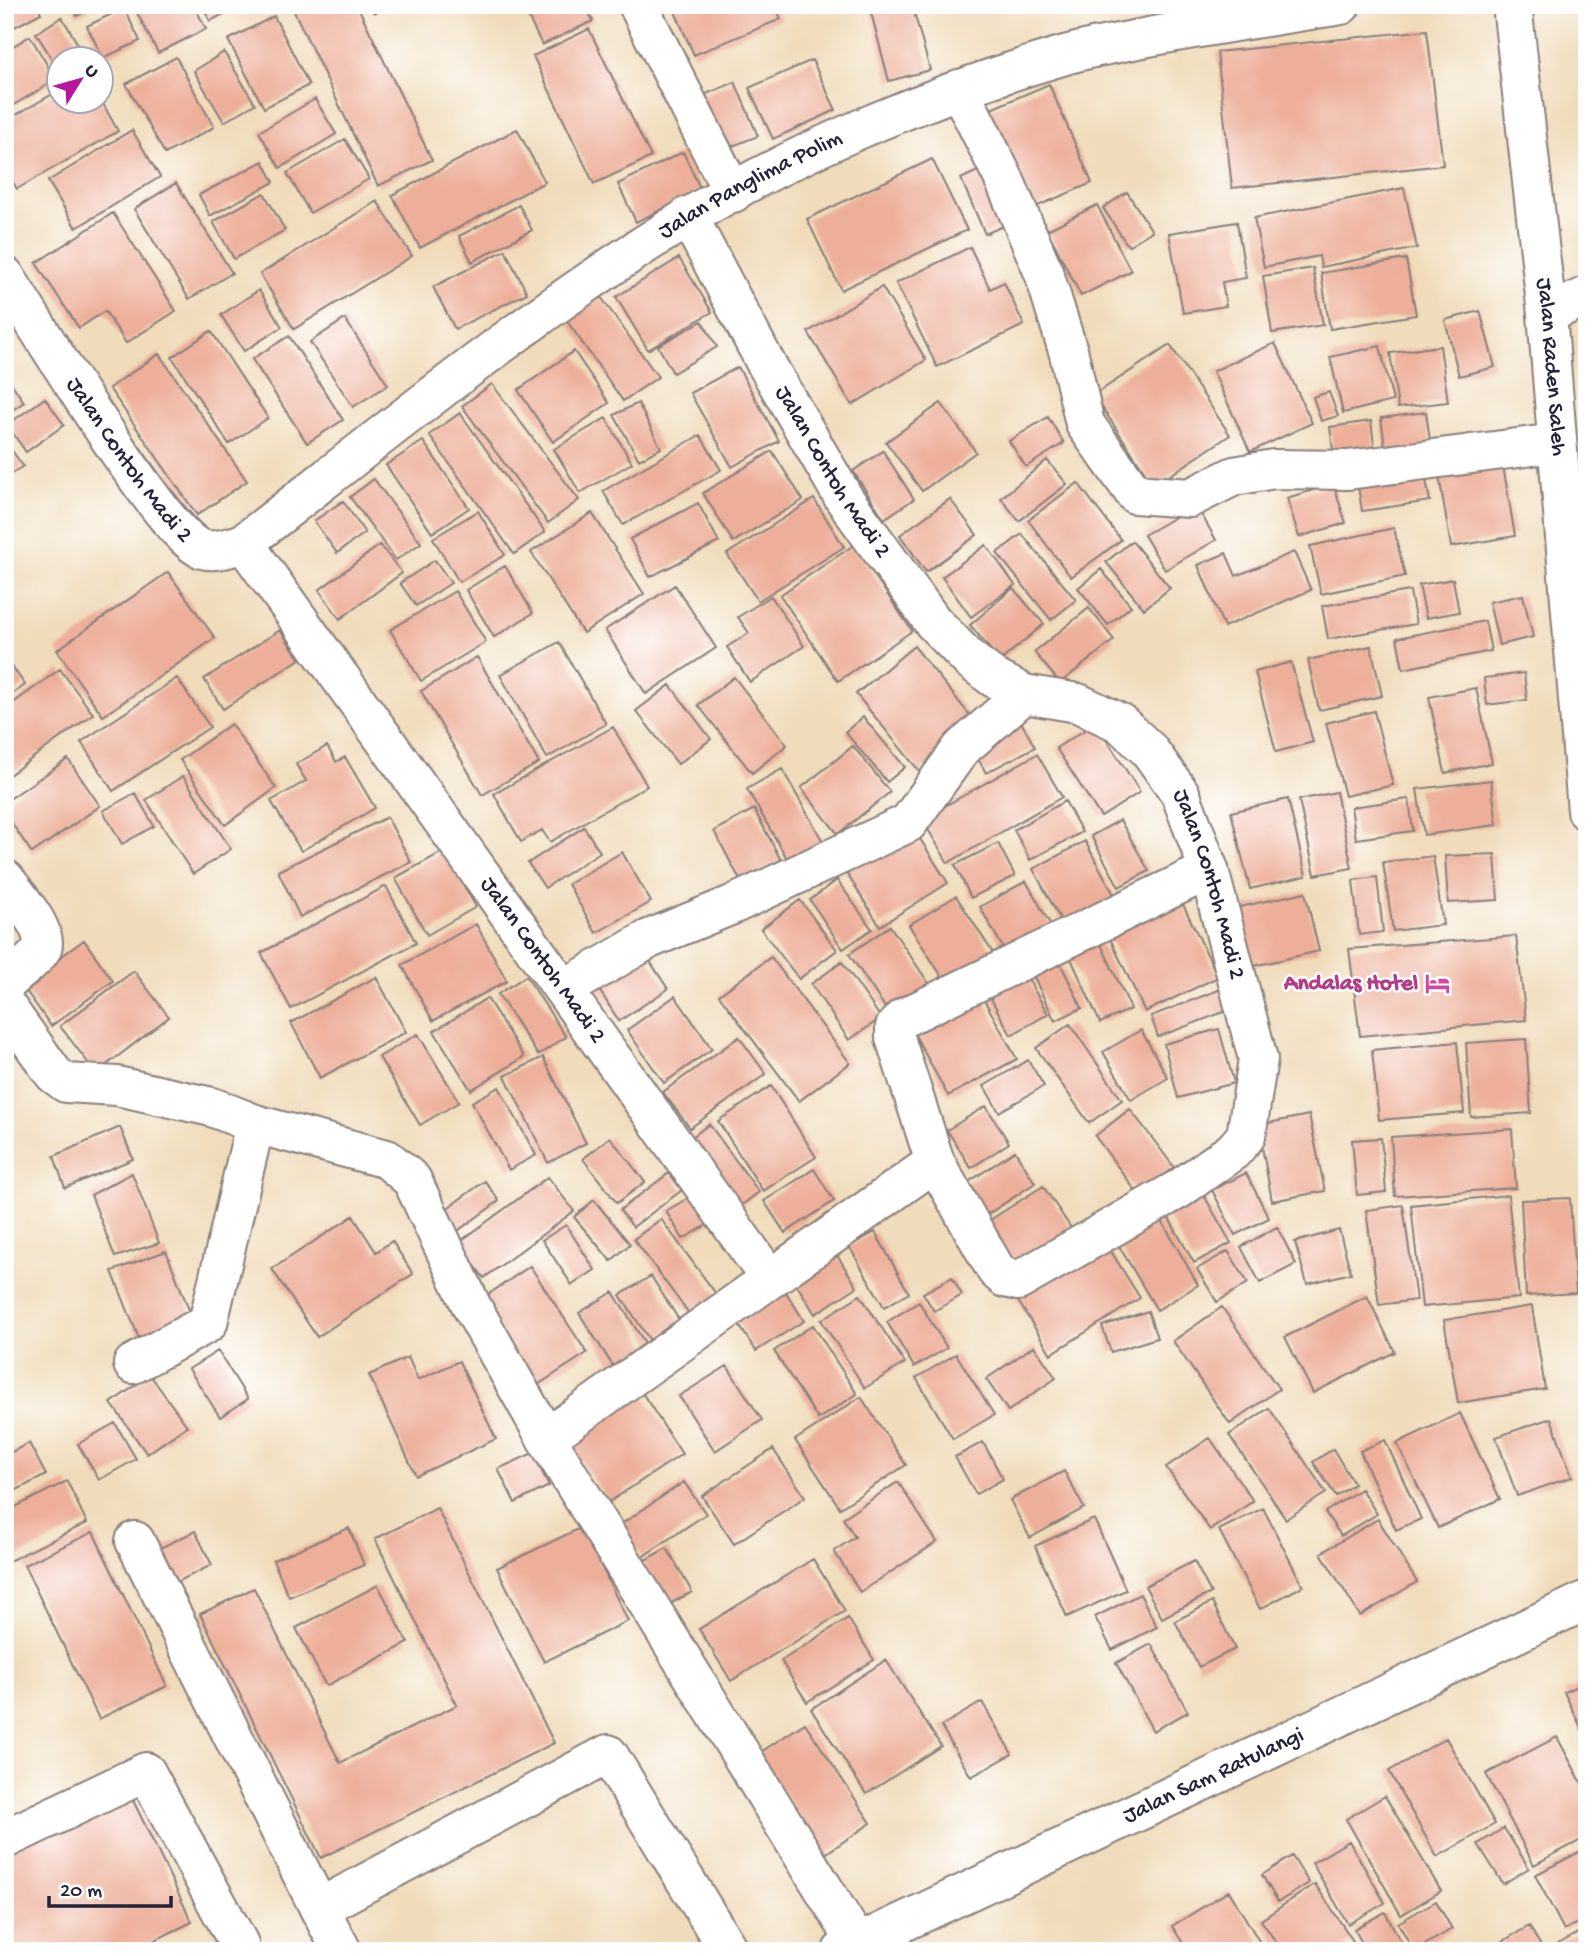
<svg xmlns="http://www.w3.org/2000/svg" width="1592" height="1956" viewBox="0 0 1592 1956" font-family="'Gochi Hand',sans-serif">
	<style>
		.building { fill: #edaf99 }
		.lines { fill: none; stroke-linecap: round; stroke-linejoin: round }
		.minor-casing { stroke: #897e7a; stroke-width: 42 }
		.highway-casing { stroke: #897e7a; stroke-width: 42 }
		.minor { stroke: #fff; stroke-width: 38 }
		.highway { stroke: #fff; stroke-width: 38 }
		.labels { text-anchor: middle; dominant-baseline: central; stroke-width: 5; stroke-linejoin: round; paint-order: stroke }
		.street-label { font-size: 23px; fill: #22223b; stroke: #fff }
		.hotel-label { font-size: 23px; font-weight: bold; fill: #b23c85; stroke: #fff; text-anchor: end }
	</style>
	<rect width="100%" height="100%" fill="#fff"/>
	<filter id="ink" filterUnits="userSpaceOnUse"><feTurbulence type="fractalNoise" baseFrequency=".0143" numOctaves="2"/><feDisplacementMap in="SourceGraphic" scale="14" xChannelSelector="R" yChannelSelector="G"/><feConvolveMatrix kernelMatrix="1 2 1 2 8 2 1 2 1" color-interpolation-filters="sRGB"/></filter>
	<filter id="wash" filterUnits="userSpaceOnUse"><feTurbulence type="fractalNoise" baseFrequency=".00686" numOctaves="4" result="noise"/><feDisplacementMap in="SourceGraphic" scale="28" xChannelSelector="R" yChannelSelector="G"/><feGaussianBlur stdDeviation="1.57" result="paint"/><feColorMatrix in="noise" values="0 0 0 0 0 0 0 0 0 0 0 0 0 0 0 0 0 1.4 0 .05"/><feComposite in="paint" operator="in"/></filter>
	<g filter="url(#wash)">
		<rect width="100%" height="100%" fill="#f0dbba"/>
		<g id="blocks">
			<path class="building" d="M5,5H37L41,13L5,32Z
				M72,5H100L77,16Z
				M133,5H194L206,29L158,53Z
				M202,5H242L210,21Z
				M291,5H357L432,160L378,186Z
				M370,5H391L374,13Z
				M522,5H585L593,21L542,45Z
				M678,5H775L781,19L694,55L673,7Z
				M869,5H912L930,70L889,81Z
				M124,8L140,41L103,58L87,26Z
				M274,16L309,85L264,108L228,40Z
				M62,17L87,60H60V72L36,33Z
				M589,29L651,157L594,184L533,56Z
				M1427,30L1443,165L1232,188L1217,52Z
				M30,36L56,80L5,110V51Z
				M224,52L255,104L224,122L194,71Z
				M176,57L214,127L165,154L126,84Z
				M812,60L836,110L773,139L749,88Z
				M735,82L758,136L720,151L699,97Z
				M1049,84L1092,183L1026,211L984,112Z
				M60,90V102H102L118,131L17,189L5,168V121Z
				M315,99L336,134L280,168L259,132Z
				M517,129L545,182L420,248L392,195Z
				M132,130L160,177L76,228L48,181Z
				M345,139L369,179L310,213L287,173Z
				M683,152L701,190L636,222L618,184Z
				M932,159L967,230L841,290L807,219Z
				M263,161L274,182L210,216L199,195Z
				M990,165L1015,221L985,234L961,179Z
				M176,183L232,273L189,299L134,209Z
				M1404,188L1417,248L1321,267L1319,256L1264,267L1254,218Z
				M1127,192L1152,231L1128,246L1103,208Z
				M264,193L285,230L234,259L213,222Z
				M377,201L412,256L294,329L260,274Z
				M519,205L532,230L472,262L459,236Z
				M1097,205L1131,271L1081,296L1047,230Z
				M113,213L176,311L126,343L105,311L79,328L36,263Z
				M1237,222L1246,278L1222,282L1226,306L1183,313L1169,233Z
				M970,247L990,289L1004,282L1024,325L937,367L896,283Z
				M505,250L527,293L455,329L433,287Z
				M679,258L712,312L648,350L616,297Z
				M1406,259L1416,315L1330,329L1321,273Z
				M1313,268L1323,325L1272,333L1263,276Z
				M882,287L926,360L852,405L808,332Z
				M259,290L282,327L244,351L221,315Z
				M601,297L658,377L623,401L567,321Z
				M1480,311L1495,367L1459,376L1445,320Z
				M345,319L388,385L353,407L310,342Z
				M702,321L717,347L673,373L658,346Z
				M211,331L268,418L229,444L172,357Z
				M289,336L343,420L307,443L252,359Z
				M1275,343L1312,423L1250,452L1213,371Z
				M1170,345L1230,435L1154,486L1094,395Z
				M1380,346L1393,401L1343,413L1330,357Z
				M1440,346L1448,402L1398,408L1390,353Z
				M574,351L609,403L553,442L518,390Z
				M159,354L247,481L197,515L109,388Z
				M738,367L779,441L732,467L690,393Z
				M5,374L24,402L5,415Z
				M492,384L579,500L548,523L462,406Z
				M1329,392L1338,416L1321,421L1313,397Z
				M45,398L64,425L26,452L7,425Z
				M638,403L661,448L639,460L614,415Z
				M941,403L976,452L922,491L886,442Z
				M1426,412L1431,448L1386,454L1381,418Z
				M460,413L545,532L514,554L429,435Z
				M1048,417L1064,443L1026,467L1009,441Z
				M606,418L632,463L580,493L554,449Z
				M1371,421L1375,452L1334,458L1330,427Z
				M700,435L721,470L623,525L603,491Z
				M5,441L23,466L5,478Z
				M423,441L469,508L432,533L386,465Z
				M772,451L803,500L733,542L703,493Z
				M883,451L914,499L884,519L853,471Z
				M1501,454L1515,536L1451,547L1437,464Z
				M1047,460L1067,484L1019,521L1001,498Z
				M1423,463L1430,501L1362,511L1356,474Z
				M374,479L421,543L396,560L350,497Z
				M1078,483L1121,540L1071,577L1028,520Z
				M1333,484L1346,523L1299,537L1287,498Z
				M814,499L844,547L758,601L727,554Z
				M950,499L977,535L926,572L900,535Z
				M343,501L365,533L337,553L314,521Z
				M698,503L719,542L650,577L630,539Z
				M1196,505L1216,540L1165,570L1144,535Z
				M478,511L505,555L459,582L433,538Z
				M592,513L644,594L583,633L531,552Z
				M1394,528L1405,576L1321,594L1310,546Z
				M1022,534L1076,600L1051,620L997,553Z
				M1132,541L1170,588L1144,609L1106,562Z
				M380,545L402,573L340,619L319,590Z
				M854,545L912,631L838,681L780,595Z
				M986,545L1015,585L971,617L942,577Z
				M1294,552L1311,590L1224,627L1198,565L1226,553L1236,576Z
				M435,560L451,583L416,606L400,583Z
				M505,566L533,613L494,637L466,590Z
				M1101,569L1131,606L1108,625L1078,588Z
				M168,572L215,638L103,716L57,650Z
				M1453,579L1459,612L1426,618L1419,585Z
				M675,585L716,648L646,694L605,630Z
				M1013,588L1044,624L1000,661L970,625Z
				M455,591L486,642L421,681L390,630Z
				M1410,591L1416,624L1328,639L1322,606Z
				M1523,595L1533,637L1499,645L1489,602Z
				M771,596L804,646L750,682L727,647L749,633L738,617Z
				M1089,608L1114,640L1060,683L1034,652Z
				M1485,621L1491,651L1403,669L1397,638Z
				M280,630L300,659L223,709L204,679Z
				M559,642L606,724L547,758L500,675Z
				M914,646L977,724L920,772L856,694Z
				M1371,646L1382,696L1319,710L1308,660Z
				M5,656L25,685L5,699Z
				M477,657L539,763L482,795L421,691Z
				M1291,662L1313,742L1276,752L1255,672Z
				M60,669L93,714L5,778V709Z
				M1524,673L1527,700L1487,705L1484,678Z
				M734,677L787,745L752,773L698,705Z
				M177,678L210,727L113,791L81,742Z
				M670,685L711,739L678,764L636,711Z
				M1476,688L1492,763L1445,773L1429,697Z
				M1374,711L1393,785L1345,796L1326,723Z
				M863,717L905,767L887,782L845,732Z
				M1020,720L1035,747L986,773L971,746Z
				M1096,723L1140,792L1101,817L1056,748Z
				M231,724L276,788L225,825L180,760Z
				M613,727L647,786L550,842L542,830L521,842L494,794Z
				M327,746L336,762L345,757L375,808L301,851L271,801L306,781L296,764Z
				M853,746L890,792L838,834L801,788Z
				M1037,754L1062,797L948,863L922,819Z
				M68,759L100,806L32,853L5,813V802Z
				M782,769L830,854L796,874L747,789Z
				M183,776L231,849L193,874L146,800Z
				M1491,780L1497,825L1424,835L1417,789Z
				M1336,792L1352,868L1315,875L1299,800Z
				M135,793L154,826L122,844L103,811Z
				M1288,799L1306,876L1250,889L1231,812Z
				M1409,799L1413,831L1356,839L1351,807Z
				M1065,801L1082,832L1030,860L1014,830Z
				M754,809L781,860L741,882L714,831Z
				M387,817L411,862L300,917L278,871Z
				M1120,820L1149,871L1119,887L1091,836Z
				M910,823L948,883L880,926L842,866Z
				M584,827L600,852L545,888L528,863Z
				M1085,841L1116,898L1064,926L1033,869Z
				M998,843L1015,876L971,898L955,865Z
				M444,851L476,907L427,935L395,878Z
				M622,852L651,902L596,933L568,884Z
				M1495,854L1498,900L1448,903L1445,856Z
				M1433,856L1443,925L1393,931L1383,862Z
				M1377,877L1383,932L1359,935L1353,880Z
				M837,880L872,929L843,949L810,900Z
				M1026,881L1053,929L1007,955L980,907Z
				M386,886L416,943L291,1009L261,953Z
				M1177,892L1218,977L1145,1012L1104,926Z
				M1305,892L1319,951L1241,969L1227,910Z
				M956,896L995,956L948,986L909,925Z
				M800,900L837,950L799,979L761,929Z
				M476,924L507,981L433,1021L402,965Z
				M890,926L932,988L891,1016L849,954Z
				M1516,936L1526,1020L1360,1036L1349,949Z
				M1098,938L1131,1009L1100,1023L1068,952Z
				M84,940L113,981L51,1026L22,985Z
				M640,946L668,989L619,1021L591,977Z
				M1055,952L1082,1008L1055,1021L1028,965Z
				M771,957L850,1063L799,1101L719,995Z
				M842,962L881,1018L849,1040L811,984Z
				M1023,970L1048,1014L1011,1035L986,990Z
				M134,971L169,1017L96,1073L60,1026Z
				M526,976L566,1037L538,1055L498,994Z
				M376,977L406,1032L320,1078L291,1023Z
				M978,989L1017,1059L948,1096L910,1026Z
				M1221,989L1229,1010L1158,1037L1151,1016Z
				M675,996L712,1049L664,1083L627,1030Z
				M487,998L524,1057L471,1090L434,1031Z
				M1070,1024L1122,1100L1089,1123L1036,1048Z
				M1219,1029L1234,1083L1178,1098L1164,1044Z
				M1141,1030L1168,1078L1131,1100L1103,1052Z
				M418,1034L459,1102L420,1125L379,1057Z
				M739,1037L766,1074L690,1128L663,1092Z
				M1526,1039L1531,1113L1471,1117L1466,1043Z
				M1457,1042L1464,1113L1379,1120L1372,1050Z
				M543,1057L586,1143L548,1163L505,1076Z
				M1028,1060L1044,1086L999,1112L984,1086Z
				M771,1086L816,1157L763,1191L718,1121Z
				M499,1087L536,1155L509,1170L472,1102Z
				M986,1106L1009,1143L971,1168L947,1130Z
				M1130,1109L1174,1167L1138,1194L1095,1136Z
				M1309,1115L1325,1191L1272,1201L1258,1125Z
				M709,1124L759,1192L738,1208L690,1139Z
				M120,1127L133,1159L65,1188L54,1156Z
				M1512,1129L1516,1188L1395,1196L1391,1137Z
				M610,1137L645,1182L617,1203L583,1159Z
				M1381,1138L1386,1192L1357,1195L1352,1140Z
				M1015,1151L1035,1183L982,1218L961,1187Z
				M814,1169L834,1201L785,1233L764,1201Z
				M132,1173L159,1243L115,1257L91,1195Z
				M669,1173L682,1190L633,1227L620,1210Z
				M1246,1173L1269,1218L1235,1235L1212,1190Z
				M548,1177L574,1211L484,1278L458,1243Z
				M485,1181L499,1201L456,1232L442,1212Z
				M1043,1186L1071,1228L1015,1264L987,1222Z
				M1202,1192L1231,1243L1194,1263L1166,1213Z
				M695,1194L712,1222L683,1239L666,1211Z
				M1508,1195L1519,1298L1422,1307L1411,1205Z
				M1570,1198L1576,1293L1526,1296L1521,1200Z
				M594,1200L630,1244L611,1261L574,1217Z
				M1403,1205L1416,1300L1379,1305L1366,1210Z
				M353,1216L376,1252L392,1241L413,1274L317,1337L272,1269Z
				M661,1219L719,1298L692,1318L634,1239Z
				M1162,1221L1198,1285L1157,1310L1119,1246Z
				M566,1225L595,1270L572,1285L542,1240Z
				M1277,1227L1296,1264L1260,1283L1241,1247Z
				M1339,1230L1351,1273L1307,1284L1295,1242Z
				M875,1232L909,1293L884,1307L849,1246Z
				M1104,1240L1140,1298L1051,1354L1015,1296Z
				M166,1251L193,1320L140,1341L112,1271Z
				M1228,1251L1248,1283L1217,1302L1197,1269Z
				M837,1255L857,1287L815,1314L795,1282Z
				M530,1266L587,1353L536,1386L480,1300Z
				M651,1276L681,1323L651,1342L620,1295Z
				M952,1277L962,1295L934,1311L923,1293Z
				M613,1292L648,1348L615,1369L579,1313Z
				M786,1292L804,1321L756,1351L737,1322Z
				M860,1295L905,1363L865,1388L821,1320Z
				M1367,1296L1395,1352L1313,1393L1285,1337Z
				M919,1302L947,1348L914,1367L887,1322Z
				M1532,1306L1545,1389L1458,1403L1444,1320Z
				M1222,1307L1279,1389L1230,1424L1173,1341Z
				M1148,1311L1157,1338L1111,1352L1102,1326Z
				M813,1325L857,1394L818,1419L774,1351Z
				M1034,1346L1056,1378L1008,1411L986,1379Z
				M218,1351L248,1399L220,1417L189,1369Z
				M956,1354L994,1415L953,1439L916,1378Z
				M408,1357L418,1380L459,1361L496,1439L416,1476L369,1375Z
				M727,1366L762,1420L715,1451L679,1396Z
				M150,1375L187,1426L147,1454L111,1403Z
				M637,1385L682,1454L609,1502L563,1434Z
				M861,1397L906,1465L840,1508L795,1440Z
				M1269,1408L1326,1493L1286,1519L1229,1435Z
				M1460,1413L1500,1499L1438,1528L1397,1443Z
				M1551,1418L1572,1477L1517,1496L1496,1437Z
				M115,1423L136,1459L99,1480L78,1444Z
				M1210,1438L1253,1501L1210,1530L1166,1467Z
				M1385,1440L1421,1519L1396,1530L1360,1451Z
				M983,1442L1003,1479L976,1494L955,1457Z
				M29,1443L46,1475L5,1496V1449L8,1454Z
				M773,1449L805,1497L734,1544L702,1496Z
				M1333,1449L1354,1484L1336,1496L1313,1462Z
				M533,1453L549,1486L515,1503L498,1469Z
				M1064,1471L1084,1508L1030,1538L1010,1500Z
				M67,1481L87,1523L5,1563V1512Z
				M684,1482L706,1514L642,1557L620,1525Z
				M898,1482L937,1542L860,1592L834,1551L855,1537L843,1518Z
				M1361,1489L1377,1514L1341,1536L1325,1512Z
				M437,1508L554,1743L321,1858L200,1614L254,1588L340,1763L457,1705L375,1539Z
				M1263,1508L1303,1586L1260,1609L1219,1530Z
				M1094,1519L1126,1590L1067,1617L1035,1546Z
				M1378,1519L1417,1582L1360,1616L1321,1553Z
				M582,1527L628,1621L544,1662L497,1568Z
				M349,1528L364,1565L289,1597L273,1560Z
				M195,1531L212,1565L177,1582L160,1548Z
				M93,1532L167,1686L99,1719L24,1565Z
				M667,1548L692,1592L668,1605L643,1561Z
				M813,1559L845,1611L731,1681L699,1629Z
				M1194,1561L1211,1593L1162,1618L1145,1586Z
				M378,1585L408,1643L326,1686L296,1628Z
				M1140,1594L1157,1627L1112,1650L1095,1617Z
				M1212,1602L1235,1649L1199,1667L1175,1621Z
				M848,1618L874,1660L807,1702L781,1661Z
				M1151,1644L1188,1712L1153,1731L1116,1663Z
				M886,1660L941,1746L866,1794L811,1709Z
				M1587,1681V1740L1564,1692Z
				M982,1702L1012,1754L971,1777L941,1726Z
				M805,1723L871,1823L825,1854L758,1754Z
				M1557,1737L1587,1793V1837L1534,1865L1486,1774Z
				M1446,1738L1495,1824L1437,1857L1389,1771Z
				M129,1792L192,1922L133,1951H5V1852Z
				M1385,1796L1441,1891L1401,1915L1346,1819Z
				M1504,1828L1529,1868L1503,1884L1478,1844Z
				M1349,1841L1385,1903L1348,1924L1312,1863Z
				M1587,1848V1918L1564,1930L1535,1875Z
				M1292,1856L1309,1883L1278,1902L1262,1875Z
				M1315,1884L1353,1941L1339,1951H1282L1261,1920Z
				M1229,1891L1265,1951H1188L1172,1926Z
				M1436,1901L1452,1929L1414,1951L1398,1923Z
				M1385,1912L1406,1951H1367L1354,1929Z
				M1529,1926L1544,1951H1486Z
				M1587,1928V1951H1559L1556,1945Z"/>
		</g>
	</g>
	<g filter="url(#ink)">
		<use href="#blocks" fill-opacity="0" stroke="#897e7a" stroke-width="2"/>
		<g class="lines">
			<defs>
				<g id="minor">
					<path d="M638,5L733,193"/>
					<path id="s1" d="M1512,5L1547,314L1587,811"/>
					<path d="M959,89L1004,179L1044,273L1069,354L1085,424L1135,494L1190,498L1234,476L1274,469L1348,470L1556,443"/>
					<path id="s2" d="M688,216L764,360L845,500L933,622L969,659L994,678L1024,694L1078,703L1120,723L1149,750L1180,793L1209,870L1258,1059L1246,1136L1233,1151L1179,1189L1018,1281L1005,1278L996,1270L935,1162L770,1279"/>
					<path id="s3" d="M5,276C33,320 166,538 202,549C215,553 231,547 244,543C388,431 531,313 687,218C799,149 938,92 1065,55C1088,48 1114,44 1138,39C1206,26 1273,16 1341,5"/>
					<path d="M1547,314L1587,296"/>
					<path id="s4" d="M244,543L770,1279L546,1438"/>
					<path d="M5,879C15,893 52,934 41,950C32,964 16,972 5,985"/>
					<path d="M564,989L649,939L732,905L908,823L961,749L1024,694"/>
					<path d="M5,1005L54,1074L66,1083L117,1086L212,1107L255,1124L387,1159L412,1180L472,1307L546,1438L857,1943"/>
					<path d="M935,1162L895,1038V1027L903,1018L1209,870"/>
					<path d="M133,1364L208,1323L255,1124"/>
					<path d="M135,1541L319,1908"/>
					<path d="M5,1839L146,1772L239,1944"/>
					<path d="M342,1951L319,1908L608,1754L729,1951"/>
				</g>
				<g id="highway">
					<path id="s5" d="M842,1951L1587,1600"/>
				</g>
			</defs>
			<use href="#minor" class="minor-casing"/>
			<use href="#highway" class="highway-casing"/>
			<use href="#minor" class="minor"/>
			<use href="#highway" class="highway"/>
		</g>
	</g>
	<defs>
		<symbol id="hotel-bare" viewBox="-9 -9 18 18"><path d="M-6-4.5h1.5V1H6V5H4.5V3h-9V5H-6ZM-4 0a1.8 1.8 0 1 1 3.6 0ZM.5 0V-2.5h3Q6-2.5 6 0Z" fill="#d1479c" stroke="#fff" stroke-width="2.5" paint-order="stroke"/></symbol>
	</defs>
	<g fill-rule="evenodd">
		<use href="#hotel-bare" x="1420" y="966" width="35" height="35"/>
	</g>
	<g class="labels">
		<g class="street-label">
			<text stroke="none"><textPath href="#s3" startOffset="1003">Jalan Panglima Polim</textPath></text>
			<text stroke="none"><textPath href="#s1" startOffset="364">Jalan Raden Saleh</textPath></text>
			<text stroke="none"><textPath href="#s3" startOffset="222">Jalan Contoh Madi 2</textPath></text>
			<text stroke="none"><textPath href="#s2" startOffset="294">Jalan Contoh Madi 2</textPath></text>
			<text stroke="none"><textPath href="#s2" startOffset="882">Jalan Contoh Madi 2</textPath></text>
			<text stroke="none"><textPath href="#s4" startOffset="513">Jalan Contoh Madi 2</textPath></text>
			<text stroke="none"><textPath href="#s5" startOffset="411">Jalan Sam Ratulangi</textPath></text>
		</g>
		<g class="hotel-label">
			<text x="1418" y="984">Andalas Hotel</text>
		</g>
	</g>
	<rect width="1592" height="1956" fill="none" stroke="#fff" stroke-width="28"/>
	<g transform="translate(80 80) rotate(53)"><circle r="33" fill="#ffffff" stroke="#a7a7b1" stroke-width="2"/>
	<path d="M0-5L12 26L0 18L-12 26Z" fill="#b5179e"/>
	<text y="-10" font-size="19" font-weight="bold" text-anchor="middle" fill="#22223b">U</text>
	</g>
	<path d="M49 1896v10h122v-10" fill="none" stroke="#22223b" stroke-width="3.5"/>
	<text x="60" y="1896" font-size="21" fill="#22223b" stroke="#ffffff" stroke-width="5" paint-order="stroke">20 m</text>
</svg>
